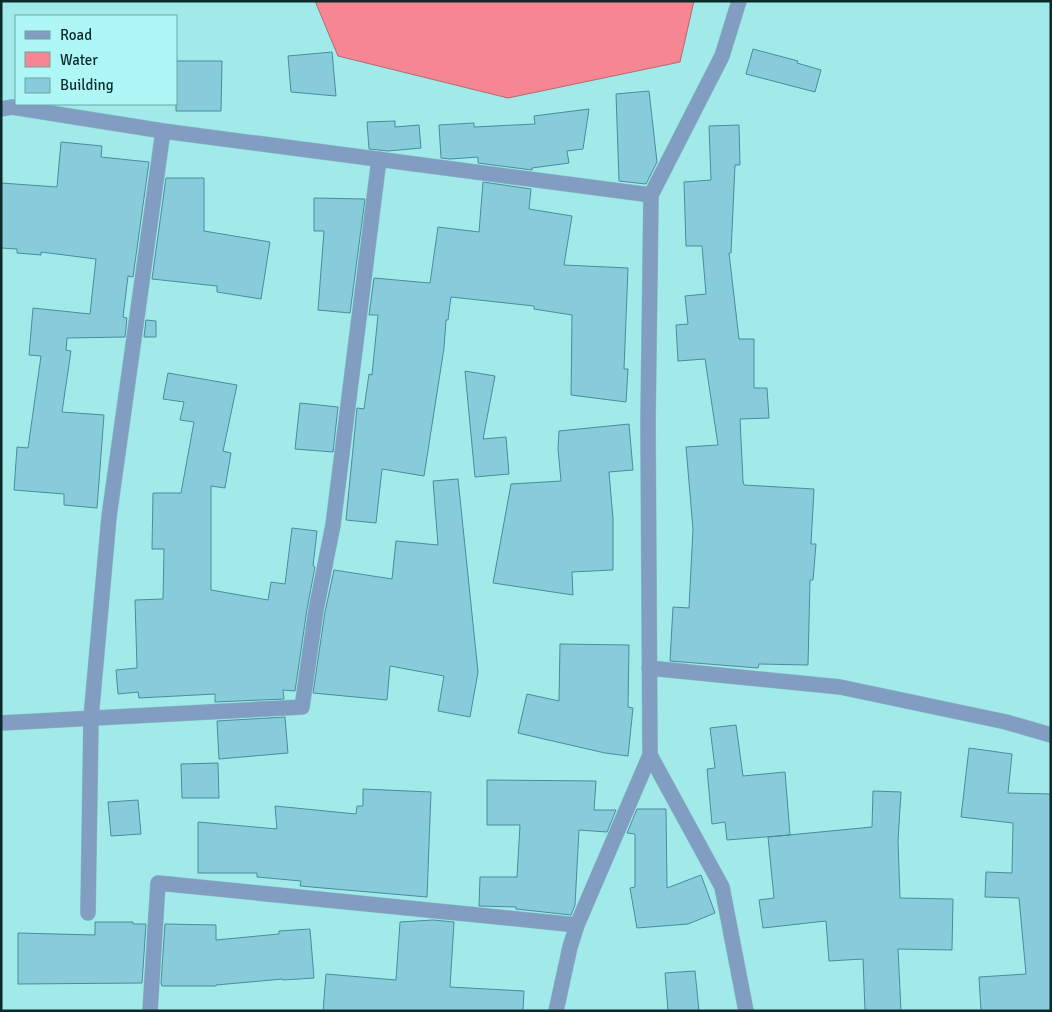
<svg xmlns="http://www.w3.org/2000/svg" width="1052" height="1012" viewBox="0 0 1052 1012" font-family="Signika,sans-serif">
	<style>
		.water { fill: #f68691; stroke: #b06a72 }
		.building { fill: #88cbdb; stroke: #498c9b }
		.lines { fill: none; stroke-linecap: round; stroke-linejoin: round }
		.street-casing { stroke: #87c7c7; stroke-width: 16 }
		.street { stroke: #819dc1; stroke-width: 15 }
	</style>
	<rect width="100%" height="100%" fill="#a2eae9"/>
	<path class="water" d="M315,1H694L680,62L508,98L338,56Z"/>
	<path class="building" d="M753,49L798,61L797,63L821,70L815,92L746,74Z
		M332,52L336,96L291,92L288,56Z
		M176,61H222L221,111H176Z
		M649,91L657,162L646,184L619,181L616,94Z
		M589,109L583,149L567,151L569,163L532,168V170L478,163V157L450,159L441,158L439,125L474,123V127L535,124L534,116Z
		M395,121V127L419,125L421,148L388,151L369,149L367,122Z
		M739,125L740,165H735L731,253H729L739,339H754V388H767L769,418L740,419L743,481L744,485L814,489L811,544H816L813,580H810L808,665L759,664L758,668L670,661L673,607L689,608L693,529L686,447L718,445L705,359L678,361L676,325L688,324L685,296L706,294L702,246H686L684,182L711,180L709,126Z
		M61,142L102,146L101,157L149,162L133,277L128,276L123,317L127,318L125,337L67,338L66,350L71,351L62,412L104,415L97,508L64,505V494L14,490L17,447L28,448L41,356L29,355L33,308L90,314L96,259L41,252V255L17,253V249L1,248V183L57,187Z
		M166,178H204V231L270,242L261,299L217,292V286L152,279Z
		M483,182L531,189L529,209L572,216L564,265L628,268L624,369H628L626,402L571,395L572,315L534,309V306L451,297L448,320H446L444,348L424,476L382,469L376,523L346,520L357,408L364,409L369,374L372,375L378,315H369L374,278L430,283L438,227L479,232Z
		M314,198L365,199L350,313L318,310L324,231H314Z
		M146,320L156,321V337H144Z
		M465,371L495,376L483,439L506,437L509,474L475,477Z
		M168,373L237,385L223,451L231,453L225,488L211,486V590L268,600L271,582L285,584L292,528L317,531L313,566L315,567L307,609L295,691L283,690L284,699L215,702V694L139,698L138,692L118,694L116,670L137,668L135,600L163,599L164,549H152L153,493H181L194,422L180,420L184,402L163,399Z
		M300,403L338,407L333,452L295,449Z
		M629,424L633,470L609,472L613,519V570L572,572L573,595L493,583L511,484L561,481L558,449L559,431Z
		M458,479L478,672L470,717L438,711L444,676L390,666L387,700L313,693L325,612L334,570L392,579L396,541L438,545L433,481Z
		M560,644L629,645L628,707L633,708L628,756L605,753L518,733L527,694L559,701Z
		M285,717L288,753L219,759L217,721Z
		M736,725L743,776L785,772L790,835L727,840L725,822L712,824L707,769L715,768L710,728Z
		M969,748L1012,754L1008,793L1051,794V1011H981L979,977L1026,974L1019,898L985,897L986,872L1012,873L1013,823L961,817Z
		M218,763L219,798H182L181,764Z
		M487,780L596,781L594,810H616L607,832L579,830L575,905L571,915L516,909V907L479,906L480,877H517L520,825H487Z
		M363,789L431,792L427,897L300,886L301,881L257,877V873H198V822L277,829L275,806L356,814L357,806H363Z
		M873,791L901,792L898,841L900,898L953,899L952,950L898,949L901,1011H865L863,959L829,961L826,921L763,928L759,900L774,898L768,837L872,827Z
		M138,800L141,834L111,836L108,802Z
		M637,809H666L667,888L701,875L715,913L688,924L637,928L630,888L635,887V834L627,833Z
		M433,920L454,922L450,987L524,991L523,1011H323L326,974L396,980L400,922Z
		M95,922H133V924H146L142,983L18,984V933L95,935Z
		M165,924L216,925V940L279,934V931L310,929L314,978L283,980V979L216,985V986H162L161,983Z
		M695,971L699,1011H668L665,973Z"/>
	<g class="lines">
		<defs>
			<path id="street" d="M1,109L12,107L163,131L651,195
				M649,668L840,687L1006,722L1051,735
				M1,723L302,707L316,610L333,525L379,159
				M650,755L722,887L746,1011
				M88,913L91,718L109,517L163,131
				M150,1011L158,883L577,925
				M556,1011L570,947L577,925L650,755L648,422L651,195L722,56L739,1"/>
		</defs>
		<use href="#street" class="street-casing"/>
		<use href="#street" class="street"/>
	</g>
	<rect width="1052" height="1012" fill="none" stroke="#0b2a2a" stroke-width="5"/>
	<rect x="15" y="15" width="162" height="90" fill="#aff7f6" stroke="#6da5a4"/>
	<rect x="25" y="31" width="25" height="8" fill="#819dc1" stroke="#6da5a4"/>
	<text x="60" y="40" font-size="15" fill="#0b2a2a">Road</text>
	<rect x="25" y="52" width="25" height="15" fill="#f68691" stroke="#6da5a4"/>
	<text x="60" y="65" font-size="15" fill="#0b2a2a">Water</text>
	<rect x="25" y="78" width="25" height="15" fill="#88cbdb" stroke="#6da5a4"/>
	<text x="60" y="90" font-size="15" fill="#0b2a2a">Building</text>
</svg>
